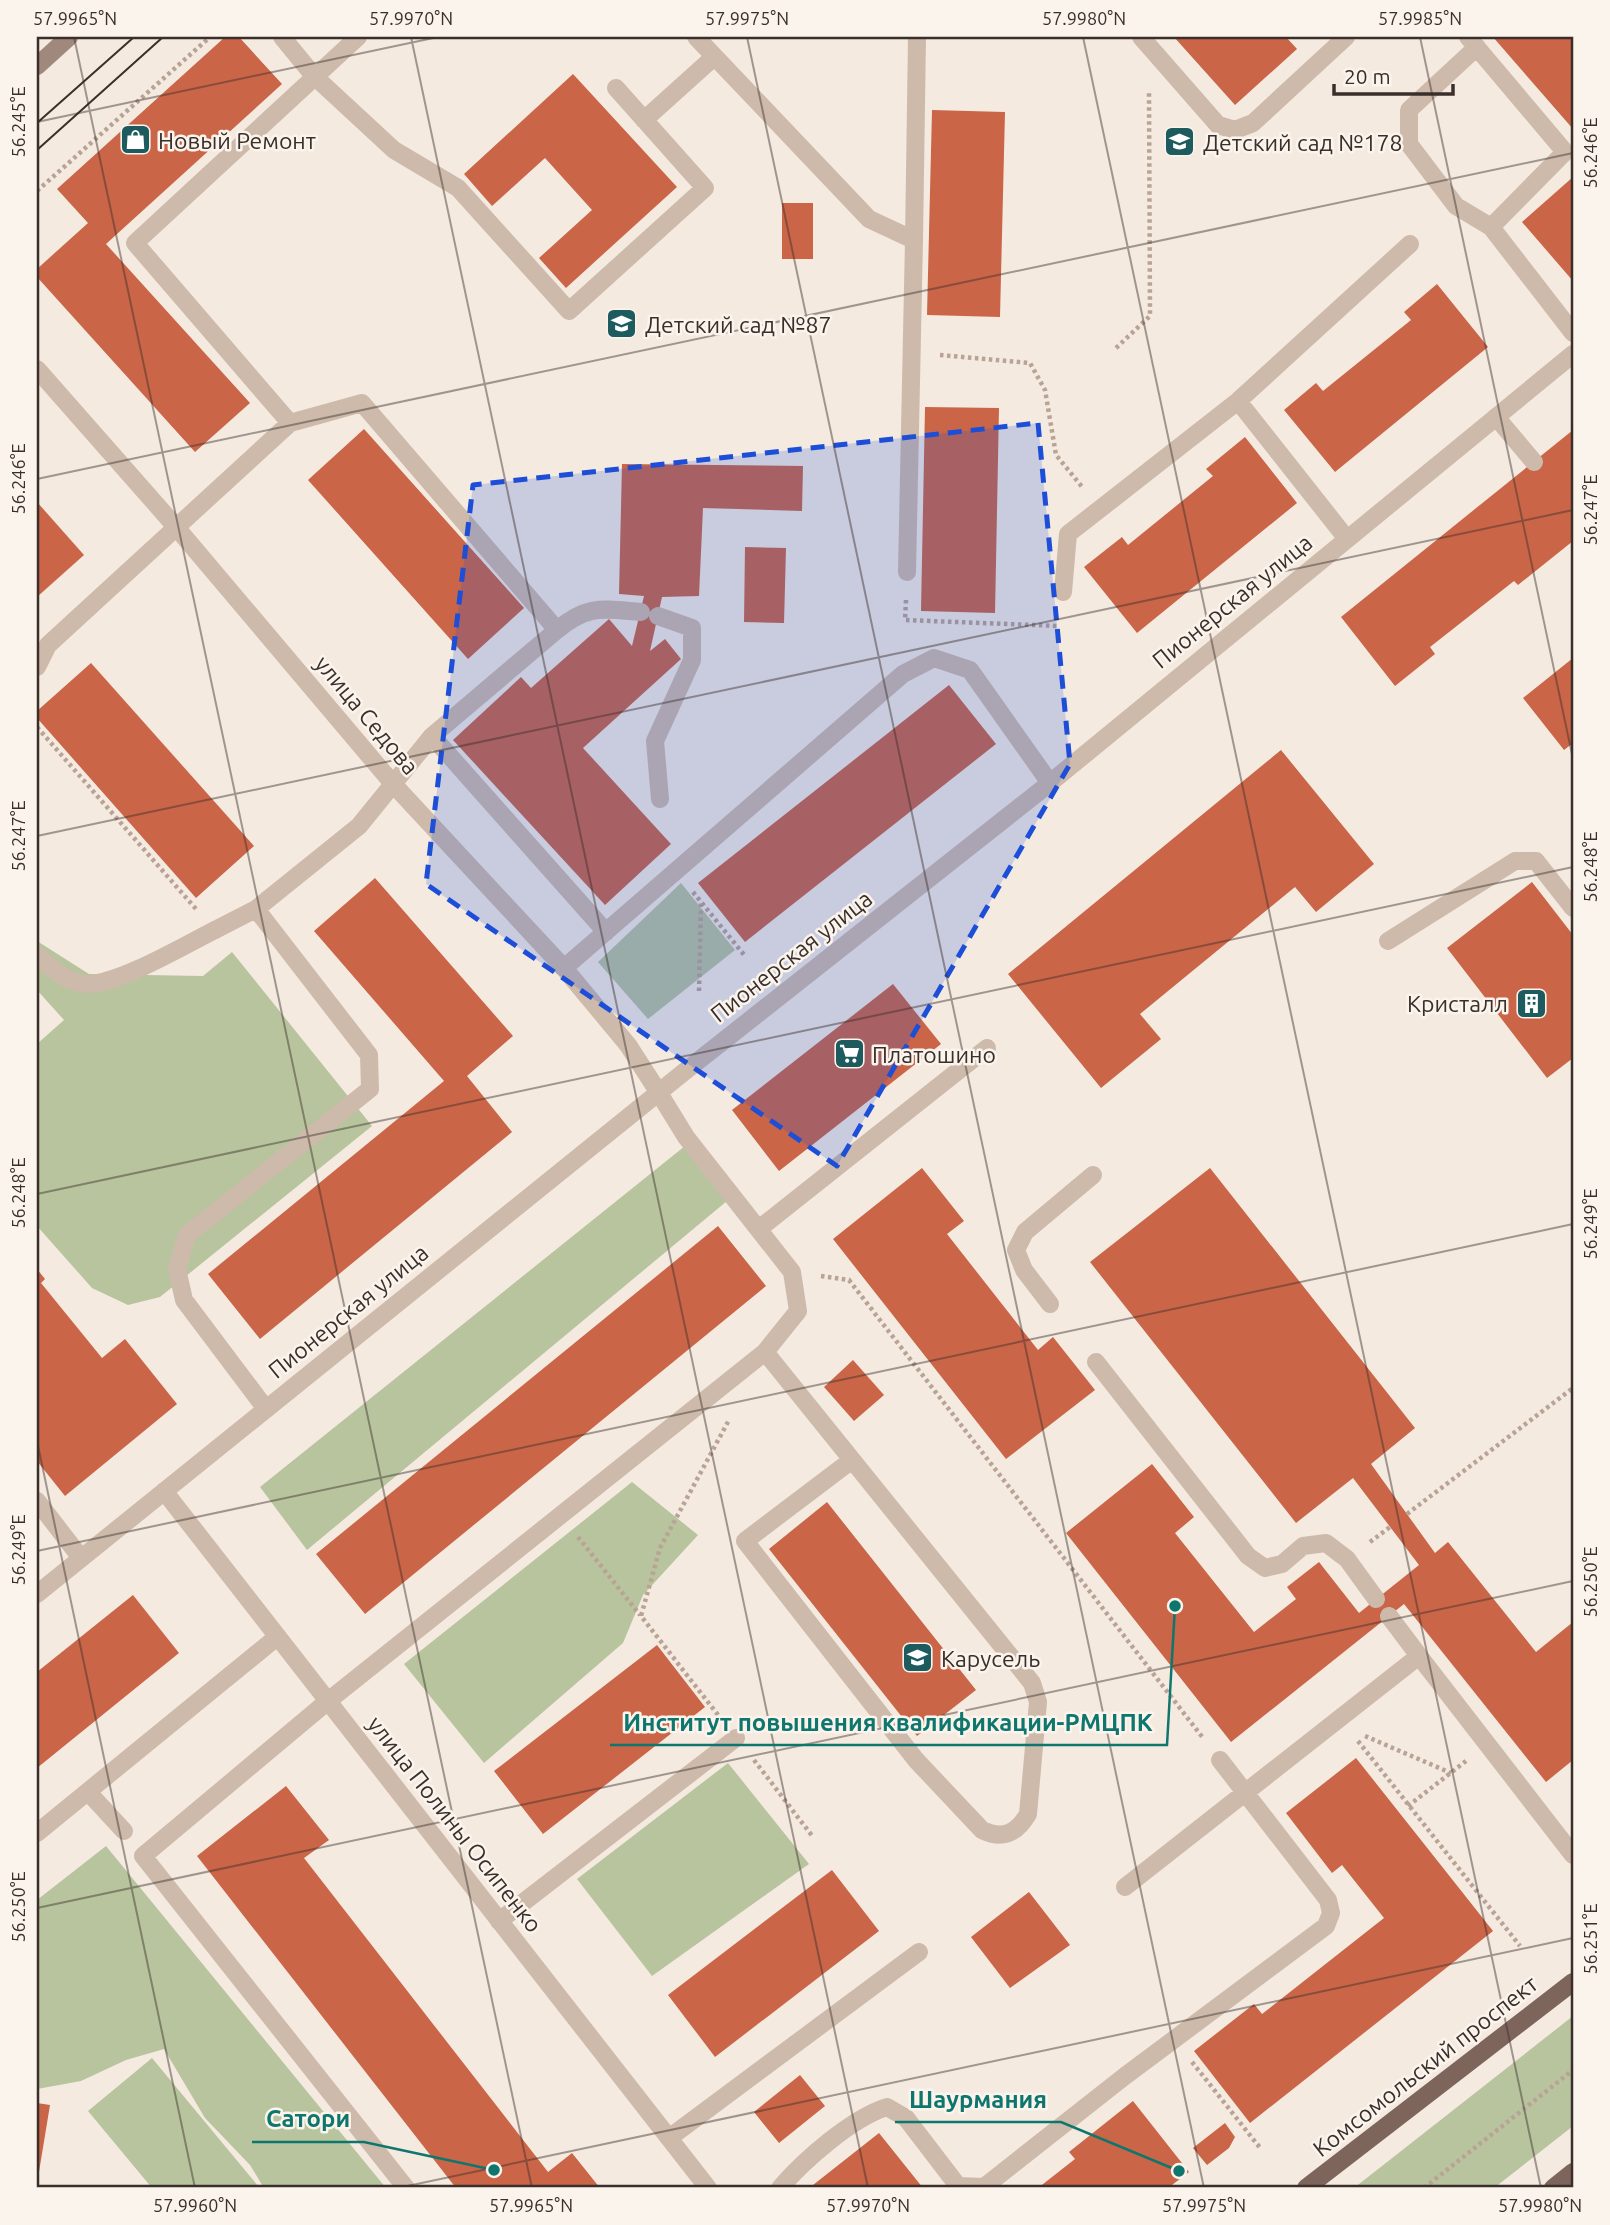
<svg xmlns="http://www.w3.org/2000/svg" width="1610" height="2225" viewBox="0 0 1610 2225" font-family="Ubuntu,sans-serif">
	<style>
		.green { fill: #b8c49e }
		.building { fill: #ca6548 }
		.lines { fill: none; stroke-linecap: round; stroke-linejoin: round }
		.path { stroke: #b9a395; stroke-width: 4.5; stroke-dasharray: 3.5 3.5; stroke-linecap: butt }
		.service { stroke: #cdbaab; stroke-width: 18 }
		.minor { stroke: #cdbaab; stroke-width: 18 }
		.secondary { stroke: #a1887c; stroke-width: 18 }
		.primary { stroke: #7d655b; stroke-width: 18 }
		.tram { stroke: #3a2f2a; stroke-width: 2 }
		.marked { fill: #1d4ed8; fill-opacity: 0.2; stroke: #1d4ed8; stroke-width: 5; stroke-dasharray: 14 9; stroke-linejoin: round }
		.ticks { fill: none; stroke: #3a2f2a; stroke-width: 2; stroke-opacity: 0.45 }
		.labels { text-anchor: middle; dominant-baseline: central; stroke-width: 5; stroke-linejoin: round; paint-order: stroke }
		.poi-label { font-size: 23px; fill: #3a2f2a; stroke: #fbf4ed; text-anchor: start }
		.street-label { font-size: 23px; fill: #3a2f2a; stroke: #fbf4ed }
		.leader { fill: none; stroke: #0f766e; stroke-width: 2.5 }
		.callout-dot { fill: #0f766e; stroke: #fbf4ed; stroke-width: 2.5 }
		.callout-label { font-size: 24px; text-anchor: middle; font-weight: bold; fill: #0f766e; stroke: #fbf4ed; stroke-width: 5; stroke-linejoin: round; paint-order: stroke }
		.neatline { fill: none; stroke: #3a2f2a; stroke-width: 2.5 }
		.ticks-label { font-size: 18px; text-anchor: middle; fill: #3a2f2a }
	</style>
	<rect width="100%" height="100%" fill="#f4eae0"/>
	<path class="green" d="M681,883L735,950L648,1019L598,962Z
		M37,941L89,974L203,976L232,952L372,1126L160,1297L128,1305L92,1288L37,1226V1044L64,1020L37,990Z
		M690,1142L733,1196L307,1550L260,1487Z
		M632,1482L698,1535L643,1595L623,1643L484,1763L404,1664Z
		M728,1763L809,1864L652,1976L577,1879Z
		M106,1846L386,2188H264L250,2165L205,2118L164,2049L126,2060L81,2081L37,2089V1900Z
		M1573,2016V2126L1494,2188H1354Z
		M152,2058L258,2186L255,2188H152L88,2111Z"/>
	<path class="building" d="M225,37H239L282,84L106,244L250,403L195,452L37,277V269L88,223L57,189Z
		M1174,37H1286L1297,49L1235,105Z
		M1493,37H1573V129Z
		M573,74L677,187L566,288L539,258L592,210L545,158L492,206L464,174Z
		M932,110L1005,112L1000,317L927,315Z
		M1573,177V281L1522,222Z
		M782,203H813V259H782Z
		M1437,284L1488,347L1335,472L1284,410L1316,383L1323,391L1411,320L1404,312Z
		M925,407L999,408L995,613L921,611Z
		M364,429L524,608L468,659L308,480Z
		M1573,430V541L1518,585L1514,581L1430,647L1435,654L1395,686L1341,617Z
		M1245,437L1297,503L1137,633L1084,567L1122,537L1128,545L1213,476L1206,469Z
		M622,464L803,466L802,511L703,508L699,596L662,597L650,651L665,639L681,659L583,748L671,844L605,905L453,740L521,677L531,688L609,619L632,646L644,596L619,594Z
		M37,502L84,555L37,597Z
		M745,547L786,548L784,623L744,622Z
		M1573,658V743L1564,750L1523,698Z
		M91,663L254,846L196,898L37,718V711Z
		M949,685L996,744L745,942L698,883Z
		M1281,750L1374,864L1316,912L1295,887L1140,1014L1161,1039L1101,1088L1008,974Z
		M375,878L513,1036L467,1076L512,1132L260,1339L208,1274L444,1081L314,931Z
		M1532,882L1573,935V1058L1547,1078L1447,948Z
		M893,984L941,1044L779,1171L732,1110Z
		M922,1168L964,1221L947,1234L1038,1350L1053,1337L1095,1390L1006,1459L833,1239Z
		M1210,1168L1415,1428L1371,1464L1435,1553L1448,1542L1536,1652L1573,1622V1760L1546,1782L1404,1604L1231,1742L1066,1533L1152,1464L1194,1517L1175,1533L1254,1632L1296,1599L1287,1587L1319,1562L1359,1613L1419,1565L1353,1478L1296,1523L1090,1262Z
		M718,1226L766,1286L365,1614L316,1554Z
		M37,1269L45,1279L41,1283L102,1358L125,1339L177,1404L65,1496L37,1461Z
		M853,1360L884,1395L854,1421L824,1387Z
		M827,1502L976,1690L917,1736L769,1549Z
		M133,1595L179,1653L37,1768V1672Z
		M657,1645L705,1707L543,1834L494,1771Z
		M1356,1758L1493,1931L1250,2123L1194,2051L1254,2004L1262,2014L1384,1918L1342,1865L1332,1873L1286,1813Z
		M286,1786L329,1840L304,1858L548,2172L572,2153L600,2188H456L197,1856Z
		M832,1870L879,1931L715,2057L668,1995Z
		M1029,1892L1070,1945L1010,1988L971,1937Z
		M800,2075L825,2106L779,2143L754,2112Z
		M1133,2101L1189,2172L1168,2188H1038L1075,2159L1069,2152Z
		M37,2103L50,2105L38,2178H37Z
		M1225,2123L1235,2137L1229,2148L1207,2165L1193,2148Z
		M879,2133L923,2188H809L813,2185Z"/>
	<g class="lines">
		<path class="path" d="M37,191L210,37
			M1116,348L1150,316L1149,90
			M940,355L1030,363L1045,390L1056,455L1083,488
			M906,600L905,620L1059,626
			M37,727L196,909
			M693,892L745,956
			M699,991L701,903
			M821,1276L849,1280L1203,1738
			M1407,1514L1573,1388
			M578,1537L640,1615
			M1370,1542L1390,1527
			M718,1715L641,1616L660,1548L729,1420
			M1365,1736L1451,1773
			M1358,1741L1520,1946
			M754,1760L813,1837
			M1408,1806L1466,1761
			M1192,2062L1261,2149
			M1424,2188L1573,2070"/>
		<path class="service" d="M1141,37L1218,125L1235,130L1253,123L1346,37
			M1468,37L1565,152L1491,227L1573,333
			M1477,47L1409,110V144L1456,206L1491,227
			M314,76L394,150L458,188L569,311L705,188L616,88
			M644,120L714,57
			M1238,401L1410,244
			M1496,417L1534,462
			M290,423L135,243L358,37
			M907,572L914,240
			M1063,592L1068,534L1238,401L1347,539
			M658,616L692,628V660L655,741L660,799
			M557,630C588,604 603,609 641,612
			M37,667L48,645L290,423L362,403L557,630L432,736L359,826L256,909L215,930
			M432,736L606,932
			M256,909L369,1055L370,1089L187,1235L177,1269L184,1300L266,1409
			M1388,941L1515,861H1536L1573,908
			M564,968L903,674L934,658L970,670L1050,783
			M760,1228L987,1048
			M1050,1304L1024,1270L1016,1250L1025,1232L1093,1175
			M765,1352L1032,1683L1038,1702L1028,1814C1017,1833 1003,1840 982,1830L916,1760L745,1541L852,1460
			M1096,1362L1248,1556L1265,1568L1282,1564L1303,1546L1326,1543L1347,1559L1376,1599
			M37,1501L81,1558
			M1389,1616L1419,1656
			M88,1792L124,1831
			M37,1833L277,1637
			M1125,1887L1419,1656L1573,1855
			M499,1921L736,1738
			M669,2138L919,1952
			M406,2188L143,1856L328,1701L765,1352L798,1311L792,1272L686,1137L659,1093
			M780,2188C804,2160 852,2118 887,2107L906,2118L958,2186L984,2187L1125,2076L1326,1926L1331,1913L1328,1900L1220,1760"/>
		<path class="minor" d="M282,37L314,76
			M696,37L869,219L914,240L917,37
			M37,369L176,527L394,785L564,968L628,1045L659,1093
			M37,955C52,968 67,984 88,984C119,984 185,945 215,930
			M164,1491L708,2188
			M37,1594L684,1072L1050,783L1573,354"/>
		<path class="secondary" d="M37,66L69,37"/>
		<path class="primary" d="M1306,2188L1573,1982
			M1553,2188L1573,2172"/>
		<path class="tram" d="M37,123L134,37
			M37,150L163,37"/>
	</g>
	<path class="marked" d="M1038,423L1070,764L837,1166L426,884L473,485Z"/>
	<path class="ticks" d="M74,37L532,2188M411,37L868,2188M747,37L1204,2188M1083,37L1541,2188M1420,37L1573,759M37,122L438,37M37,479L1573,153M37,836L1573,510M37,1194L1573,867M37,1441L195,2188M37,1551L1573,1224M37,1908L1573,1581M398,2188L1573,1938"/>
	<defs>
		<symbol id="shop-square" viewBox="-11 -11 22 22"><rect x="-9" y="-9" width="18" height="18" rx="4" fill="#1e5b5e" stroke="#fbf4ed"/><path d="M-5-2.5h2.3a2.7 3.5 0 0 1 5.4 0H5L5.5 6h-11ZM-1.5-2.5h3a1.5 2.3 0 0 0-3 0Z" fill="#fff"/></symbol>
		<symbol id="school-square" viewBox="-11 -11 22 22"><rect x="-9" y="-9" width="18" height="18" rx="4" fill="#1e5b5e" stroke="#fbf4ed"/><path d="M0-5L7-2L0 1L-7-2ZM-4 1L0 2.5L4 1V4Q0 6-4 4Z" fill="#fff"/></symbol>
		<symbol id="building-square" viewBox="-11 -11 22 22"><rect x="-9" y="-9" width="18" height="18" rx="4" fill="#1e5b5e" stroke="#fbf4ed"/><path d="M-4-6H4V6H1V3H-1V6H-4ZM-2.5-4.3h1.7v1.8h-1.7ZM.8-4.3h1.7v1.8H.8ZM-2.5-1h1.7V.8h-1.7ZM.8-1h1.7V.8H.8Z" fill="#fff"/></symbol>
		<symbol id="supermarket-square" viewBox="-11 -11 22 22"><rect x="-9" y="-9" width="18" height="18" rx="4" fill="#1e5b5e" stroke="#fbf4ed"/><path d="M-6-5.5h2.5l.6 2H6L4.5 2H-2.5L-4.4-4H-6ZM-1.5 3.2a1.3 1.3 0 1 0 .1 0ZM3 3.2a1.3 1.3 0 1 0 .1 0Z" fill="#fff"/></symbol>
	</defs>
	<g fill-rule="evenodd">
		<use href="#shop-square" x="118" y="122" width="35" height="35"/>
		<use href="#school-square" x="1162" y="124" width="35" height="35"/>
		<use href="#school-square" x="604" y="306" width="35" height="35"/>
		<use href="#building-square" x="1514" y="986" width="35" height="35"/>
		<use href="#supermarket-square" x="832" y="1036" width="35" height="35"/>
		<use href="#school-square" x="900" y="1640" width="35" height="35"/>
	</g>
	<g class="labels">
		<g class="poi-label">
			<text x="158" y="140">Новый Ремонт</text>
			<text x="1203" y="142">Детский сад №178</text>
			<text x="645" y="324">Детский сад №87</text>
			<text x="1508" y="1003" text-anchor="end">Кристалл</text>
			<text x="872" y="1054">Платошино</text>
			<text x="941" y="1658">Карусель</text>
		</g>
		<g class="street-label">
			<text transform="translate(1232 601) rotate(-39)">Пионерская улица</text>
			<text transform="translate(367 715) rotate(50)">улица Седова</text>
			<text transform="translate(791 956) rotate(-38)">Пионерская улица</text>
			<text transform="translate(348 1311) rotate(-39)">Пионерская улица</text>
			<text transform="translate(455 1824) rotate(52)">улица Полины Осипенко</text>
			<text transform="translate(1425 2066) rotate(-38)">Комсомольский проспект</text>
		</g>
	</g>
	<path class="leader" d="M1175 1606L1167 1745H610M1179 2171L1061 2122H895M494 2170L364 2142H252"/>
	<g class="callout-dot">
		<circle cx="1175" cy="1606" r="7"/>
		<circle cx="1179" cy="2171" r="7"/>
		<circle cx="494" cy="2170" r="7"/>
	</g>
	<g class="callout-label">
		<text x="888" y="1731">Институт повышения квалификации-РМЦПК</text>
		<text x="978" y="2108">Шаурмания</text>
		<text x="308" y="2127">Сатори</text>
	</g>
	<rect width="1610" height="2225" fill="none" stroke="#fbf4ed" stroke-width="77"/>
	<path d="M1334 84v10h119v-10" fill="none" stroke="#3a2f2a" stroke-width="3.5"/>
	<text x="1344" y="84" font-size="21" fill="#3a2f2a" stroke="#fbf4ed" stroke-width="5" paint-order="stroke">20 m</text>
	<rect x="38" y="38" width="1534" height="2148" class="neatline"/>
	<g class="ticks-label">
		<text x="75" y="25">57.9965°N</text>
		<text x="411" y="25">57.9970°N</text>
		<text x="747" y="25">57.9975°N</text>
		<text x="1084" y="25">57.9980°N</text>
		<text x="1420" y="25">57.9985°N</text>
		<text transform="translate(19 122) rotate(-90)" y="6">56.245°E</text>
		<text transform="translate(1591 153) rotate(-90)" y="6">56.246°E</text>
		<text transform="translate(19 479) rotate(-90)" y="6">56.246°E</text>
		<text transform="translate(1591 510) rotate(-90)" y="6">56.247°E</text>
		<text transform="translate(19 836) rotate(-90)" y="6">56.247°E</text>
		<text transform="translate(1591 867) rotate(-90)" y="6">56.248°E</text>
		<text transform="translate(19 1193) rotate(-90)" y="6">56.248°E</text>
		<text transform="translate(1591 1224) rotate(-90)" y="6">56.249°E</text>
		<text transform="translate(19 1550) rotate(-90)" y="6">56.249°E</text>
		<text transform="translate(1591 1582) rotate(-90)" y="6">56.250°E</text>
		<text transform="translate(19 1907) rotate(-90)" y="6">56.250°E</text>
		<text transform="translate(1591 1939) rotate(-90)" y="6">56.251°E</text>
		<text x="195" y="2212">57.9960°N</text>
		<text x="531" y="2212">57.9965°N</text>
		<text x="868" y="2212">57.9970°N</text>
		<text x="1204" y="2212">57.9975°N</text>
		<text x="1540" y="2212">57.9980°N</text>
	</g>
</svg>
